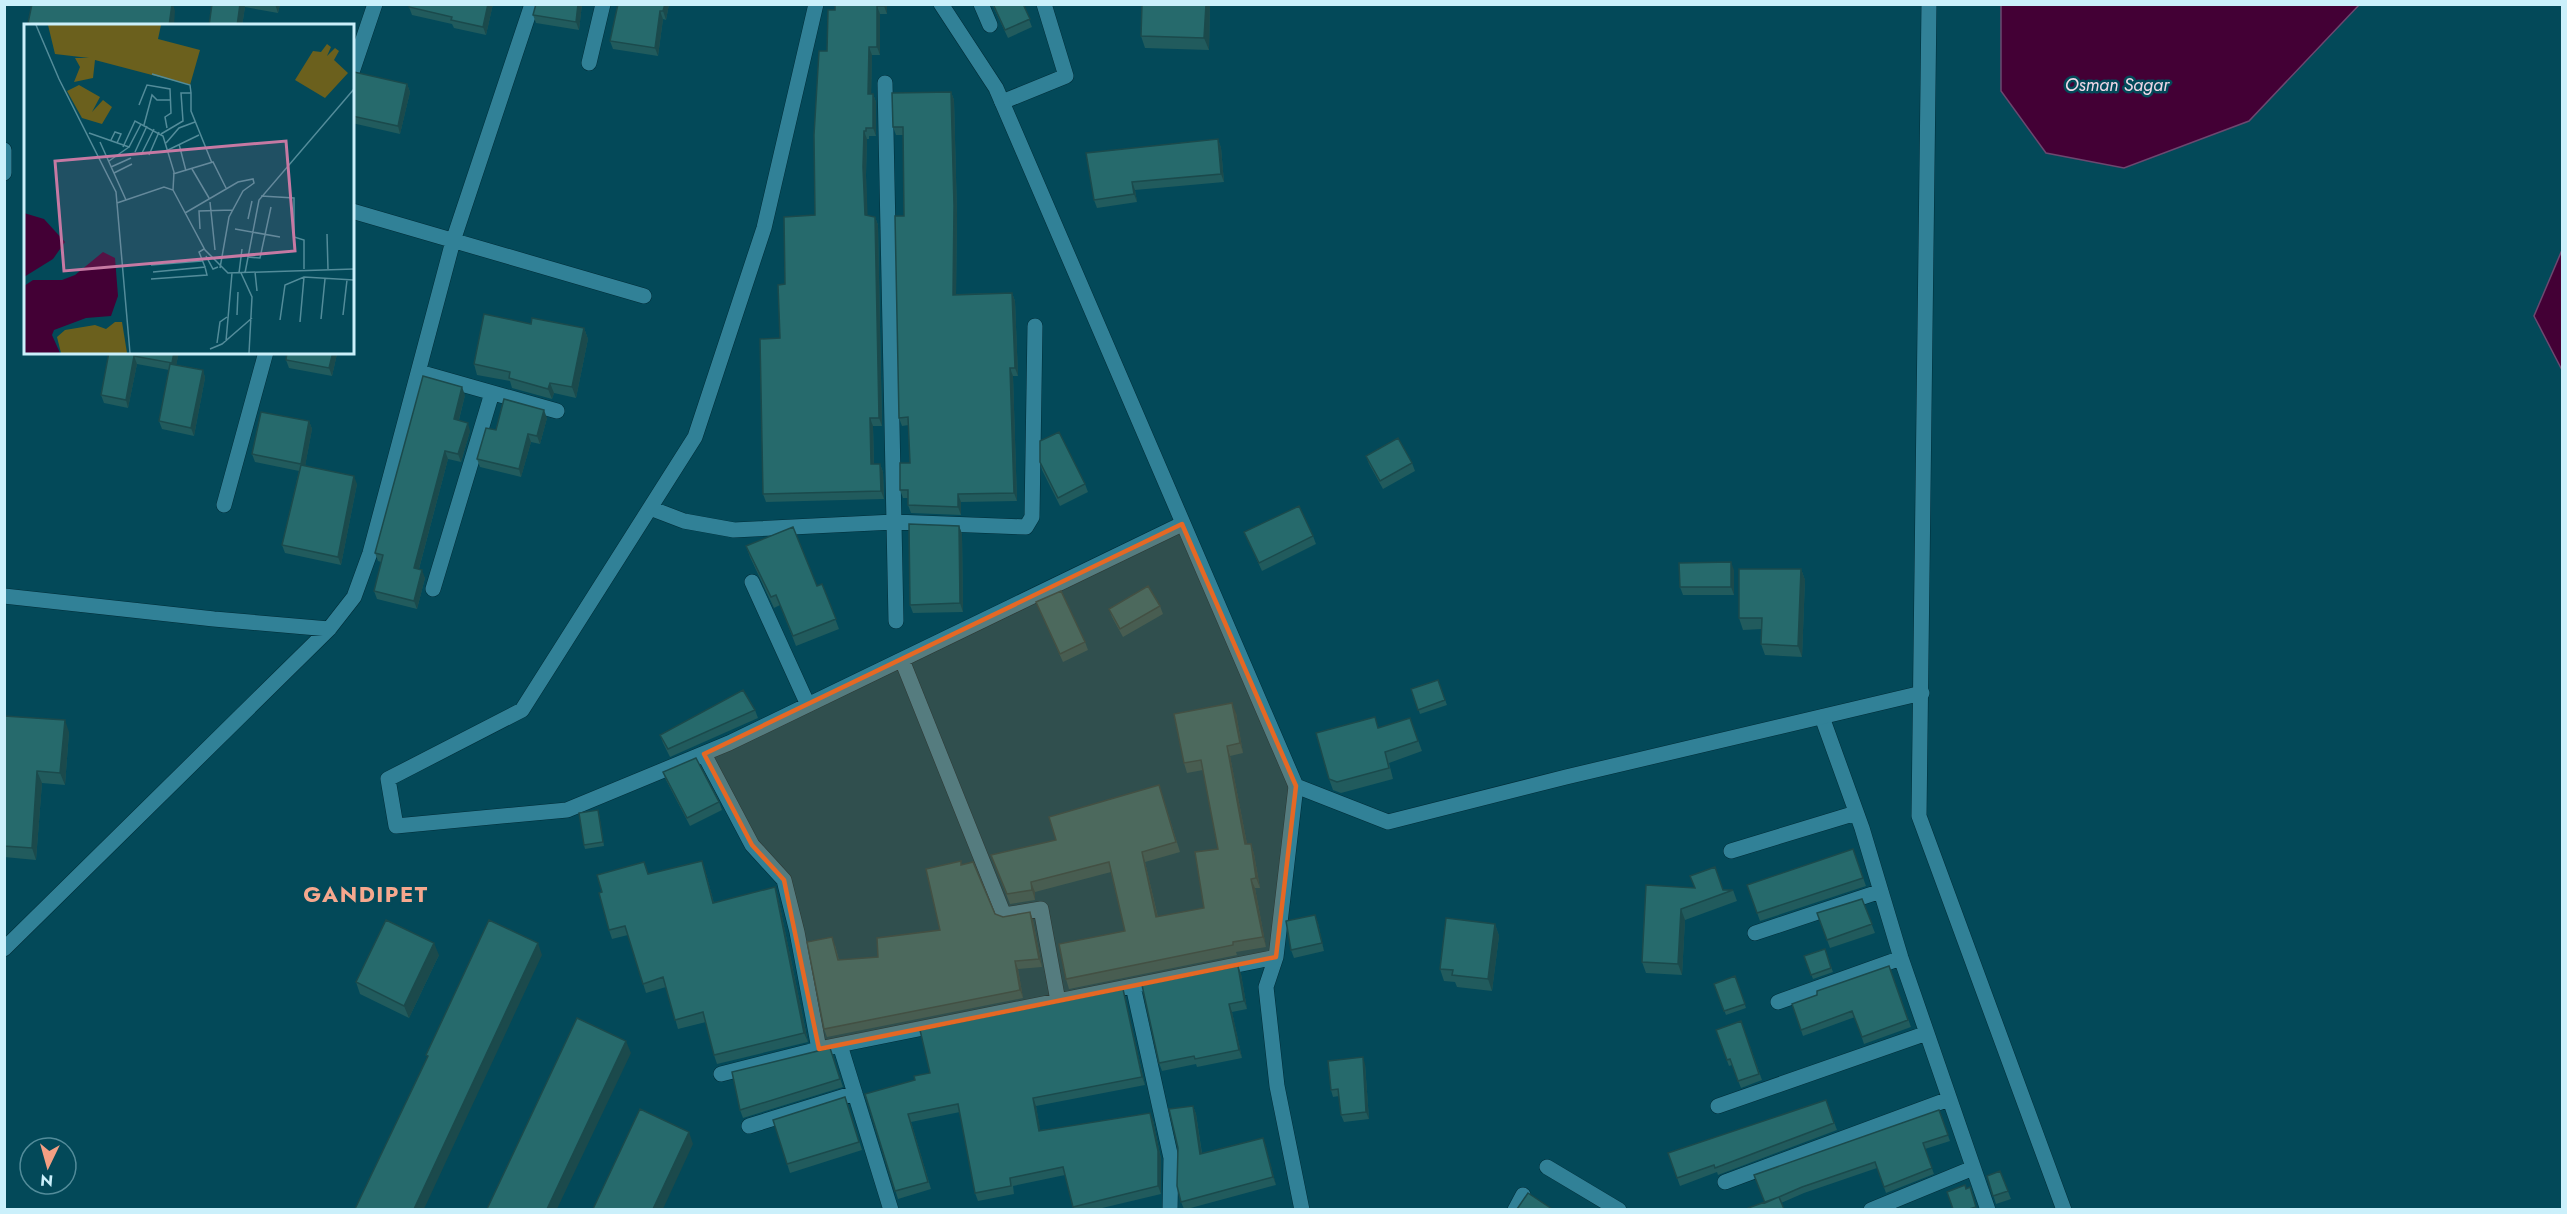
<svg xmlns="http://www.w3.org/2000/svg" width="2567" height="1214" viewBox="0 0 2567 1214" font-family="Jost,sans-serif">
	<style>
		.water { fill: #430035; stroke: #6c4870; stroke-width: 1.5 }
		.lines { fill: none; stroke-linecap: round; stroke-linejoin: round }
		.minor-casing { stroke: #002d38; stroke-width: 16 }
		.tertiary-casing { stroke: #002d38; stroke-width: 16 }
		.minor { stroke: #318197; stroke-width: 15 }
		.tertiary { stroke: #318197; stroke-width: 15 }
		.wall { fill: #215b5d }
		.shaded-wall { fill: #1b4a4c }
		.building { fill: #266a6c; stroke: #1b4a4c; stroke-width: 1.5 }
		.marked { fill: #e56824; fill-opacity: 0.2; stroke: #e56824; stroke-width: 4.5; stroke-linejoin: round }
		.labels { text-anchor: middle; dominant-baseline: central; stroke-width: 5; stroke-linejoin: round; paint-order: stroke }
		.water-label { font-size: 18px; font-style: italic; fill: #f1d8e8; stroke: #034959 }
		.district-label { font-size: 22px; font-weight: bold; letter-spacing: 1.5px; fill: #f6a88e; stroke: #034959 }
		.inset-road { fill: none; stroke: #538c9a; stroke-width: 1.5 }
		.view { fill: #c679a3; fill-opacity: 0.15; stroke: #c679a3; stroke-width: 3 }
		.inset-edge { fill: none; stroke: #cbf0fb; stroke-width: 3 }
	</style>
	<rect width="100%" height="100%" fill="#034959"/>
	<path class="water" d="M2001,5V4L2359,5L2249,121L2124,168L2046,153L2001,91Z
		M2562,250V370L2534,316Z"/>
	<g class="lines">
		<defs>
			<path id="minor" d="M816,4L764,228L695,437L522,710L388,779L396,826L567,810L729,743L1182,524
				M981,4L990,25
				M589,63L603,4
				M352,72L375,4
				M885,83L896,621
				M1002,102L1066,76L1044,4
				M4,150V173
				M352,211L644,296
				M419,372L557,411
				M224,505L266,352
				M650,508L684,521L734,530L894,522L1026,527L1032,517L1035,326
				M752,582L808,705
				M433,589L492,393
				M4,596L214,619L329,629
				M902,660L1004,915L1041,909L1058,1001
				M1822,717L1862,828L1901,958L1988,1210
				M704,754L752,845L784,880L797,932L819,1049L1276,957
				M1296,786L1276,957L1266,987L1277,1086L1302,1210
				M1731,851L1856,813
				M1755,933L1881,891
				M4,949L329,629L354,597L370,553L453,241L532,4
				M1133,986L1171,1158L1170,1210
				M1778,1002L1901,958
				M840,1045L891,1210
				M721,1074L819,1049
				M1718,1106L1927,1033
				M749,1126L855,1093
				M1547,1167L1619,1210
				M1725,1182L1949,1099
				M1515,1210L1523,1195
				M1871,1210L1973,1168"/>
			<path id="tertiary" d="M941,4L996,88L1296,786L1388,822L1566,777L1922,693
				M1929,4L1919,816L2064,1210"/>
		</defs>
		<use href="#minor" class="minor-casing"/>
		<use href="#tertiary" class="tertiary-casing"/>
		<use href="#minor" class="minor"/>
		<use href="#tertiary" class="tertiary"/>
	</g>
	<path class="wall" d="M212,4H280L278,13L245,7L242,26H209Z
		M493,4L486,35L454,28L452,24L412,15L409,7Z
		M536,4H582L579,30L536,23L533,15Z
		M618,4H669L666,20L663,19L658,56L613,49L610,41Z
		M835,4H887V14H880V55H872L871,94H873L876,102V136H869V139H867L866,175L867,216L875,217L878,225L882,426H873L874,464H880L883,472L884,499L766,502L763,494L780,338L785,284L815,215L827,51L835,10Z
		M992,4H1023L1032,27L1008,38Z
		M1210,4L1209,50L1145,48L1141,36Z
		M352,73L407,84L410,92L400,134L352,123Z
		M951,92L954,100L957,214L956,294L1012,293L1015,301L1018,376H1013L1017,501L961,502V515L911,513L908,505V498H903L900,490L910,463L909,425L902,426L899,418L904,216L903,135H896L893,127Z
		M1218,139L1221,148L1224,182L1135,190L1137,202L1097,208L1094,200Z
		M531,324L584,328L588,339L576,398L554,393L552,399L512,388L510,381L477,375L474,364Z
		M109,352H179L176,365L203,370L205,378L194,436L162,429L159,421L169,370L137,364L128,408L104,403L101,395Z
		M333,352H336L337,354L332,376L289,368L286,360Z
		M465,395L459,420L470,431L461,462L448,459L419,569L425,578L417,609L377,599L374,591L381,562L378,561L375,553Z
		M547,418L540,444L531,442L521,477L480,467L477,459L496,430Z
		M309,421L312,429L305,466L357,484L341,565L285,553L282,545L299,471L255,462L252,454Z
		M1366,456L1412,463L1415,471L1383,489L1369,464Z
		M1040,462L1085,484L1088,492L1060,506L1042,470Z
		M959,526L962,534L963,612L913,613L910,605Z
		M1244,532L1313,536L1316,544L1262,571Z
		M746,546L817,586L822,584L839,629L796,646L780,605L774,608L750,557Z
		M1801,569L1805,580L1802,657L1765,655L1761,644L1762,629L1743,630L1739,618Z
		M1734,570V595H1683L1680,587Z
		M1036,602L1085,642L1088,650L1063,662Z
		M1160,606L1163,614L1123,637L1112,617L1109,609Z
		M1438,680L1447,705L1420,714L1411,689Z
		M755,710L758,718L670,757L663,743L660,735Z
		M1236,713L1243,753L1230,756L1247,844H1251L1254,854L1260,888H1255L1266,947L1236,952L1237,955L1069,989L1066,979L1125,931L1111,872L1035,892V900L1010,904L991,855L1056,840L1159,785L1180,852L1145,862L1158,917L1204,908L1218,849L1203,770L1187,773L1184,763Z
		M4,716L69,732L65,785L42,783L36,860L4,857Z
		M1410,718L1422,751L1389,763L1393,779L1341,793L1333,790L1329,779L1379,728Z
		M663,772L719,802L722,810L690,826L666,780Z
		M599,814L604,846L585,849L584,845Z
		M1853,849L1866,886L1760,921L1747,885Z
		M962,864L995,914L1003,917L1033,920L1042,967L1018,969L1023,998L827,1037L824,1029L835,945L839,960L878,957L940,930Z
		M705,870L714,903L775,887L778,897L808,1042L717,1064L714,1055L706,1022L678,1029L666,987L646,993L628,935L612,939L609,930L648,874Z
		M1694,888L1733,890L1737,901L1685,920L1682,975L1646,973L1642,962Z
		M1862,899L1875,933L1830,948L1817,913Z
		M1315,915L1318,923L1324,951L1294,958L1291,950Z
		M1495,924L1499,936L1492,991L1457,987L1455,982L1444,981L1440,969Z
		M1825,949L1833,972L1813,979L1804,956Z
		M439,955L409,1018L360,994L356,982Z
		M1238,966L1241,974L1247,1009L1232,1012L1242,1058L1197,1067L1196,1064L1162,1071L1159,1063Z
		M1889,966L1911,1027L1864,1044L1855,1017L1803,1036L1792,1004L1817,995Z
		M1735,976L1746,1008L1726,1015L1714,984Z
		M1125,997L1145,1085L1036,1106L1040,1130L1153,1120L1161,1159V1194L1098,1209H1074L1065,1175L1013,1186L1014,1194L978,1201L975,1193L960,1112L911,1122L931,1189L898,1199L865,1094L915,1080L930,1073Z
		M1741,1021L1762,1080L1741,1088L1732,1065L1729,1066L1716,1030Z
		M830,1048L843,1087L743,1118L740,1110Z
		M1365,1064L1369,1119L1344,1122L1341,1115L1339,1096L1333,1097L1331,1090Z
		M1826,1100L1837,1130L1718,1175L1717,1172L1680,1186L1668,1153Z
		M848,1105L862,1150L790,1173L773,1120Z
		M1193,1106L1196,1114L1202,1153L1263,1138L1276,1185L1187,1209H1184L1181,1202Z
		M1939,1110L1950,1141L1925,1149L1934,1174L1886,1193L1877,1168L1804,1193L1781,1203H1764Z
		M2000,1171L2011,1199L1996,1204L1987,1176Z"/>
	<path class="shaded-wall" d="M169,4H173L175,11L174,26H169Z
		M240,4H244L245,7L242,26H237Z
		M275,4H280L278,13Z
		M488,4H493L486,35L483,27Z
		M578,4H582L579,30L576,22Z
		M665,4H669L666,20L663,11Z
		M884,4H887V14L884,6Z
		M1206,4H1210L1209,50L1204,38Z
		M877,6L880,14V55L877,47Z
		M660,11L663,19L658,56L655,48Z
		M869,47L872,55L871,102L868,94Z
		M407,84L410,92L400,134L398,126Z
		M951,92L954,100L957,214L956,303L953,295Z
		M873,94L876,102V136L873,128Z
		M864,131L867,139L866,175L868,224L865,215L863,167Z
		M1218,139L1221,148L1224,182L1221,174Z
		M1132,182L1135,190L1137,202L1134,194Z
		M875,217L878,225L882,426L879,418Z
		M1012,293L1015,301L1018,376L1015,368Z
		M584,328L588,339L576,398L572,387Z
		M174,352H179L175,371L172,363Z
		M333,352H336L337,354L332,376L329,368Z
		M134,356L137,364L128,408L126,400Z
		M1010,368L1013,376L1017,501L1014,493Z
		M203,370L205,378L194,436L191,428Z
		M550,383L554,393L552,399L548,389Z
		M462,387L465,395L457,427L454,419Z
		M544,410L547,418L540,444L537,436Z
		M870,418L873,426L874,472L871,464Z
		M309,421L312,429L304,472L301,464Z
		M468,423L470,431L461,462L458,454Z
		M528,434L531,442L521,477L519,469Z
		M445,451L448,459L417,576L414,568Z
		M880,464L883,472L884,499L881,491Z
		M354,476L357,484L341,565L338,557Z
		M958,494L961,502V515L958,507Z
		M959,526L962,534L963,612L960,603Z
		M1731,562L1734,570V595L1731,587Z
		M1801,569L1805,580L1802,657L1798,646Z
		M422,570L425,578L417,609L414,601Z
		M1232,703L1236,713L1243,753L1240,743Z
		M65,720L69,732L65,785L60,773Z
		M1227,746L1230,756L1249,854L1245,844Z
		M37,771L42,783L36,860L32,848Z
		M1251,844L1254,854L1260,888L1256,878Z
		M1142,852L1145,862L1160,927L1156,917Z
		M702,861L705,870L716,912L713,903Z
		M1251,879L1255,888L1266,947L1263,937Z
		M1031,882L1035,892V900L1032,890Z
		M775,887L778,897L808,1042L804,1033Z
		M1681,909L1685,920L1682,975L1678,964Z
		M1030,912L1033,920L1042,967L1039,959Z
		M1315,915L1318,923L1324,951Z
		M1495,924L1499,936L1492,991L1488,979Z
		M434,943L439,955L409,1018L404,1006Z
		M538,943L542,955L424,1209H414Z
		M1015,961L1018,969L1023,998L1020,990Z
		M1238,966L1241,974L1247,1009L1244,1001Z
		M1123,989L1125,997L1145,1085L1142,1077Z
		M1229,1004L1232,1012L1242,1058L1239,1050Z
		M626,1041L631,1053L557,1209H547Z
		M1363,1057L1365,1064L1369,1119L1366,1112Z
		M1033,1098L1036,1106L1042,1138L1039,1131Z
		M1193,1106L1196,1114L1203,1162L1200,1154Z
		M1150,1113L1153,1120L1161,1159V1194L1158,1186Z
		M689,1132L693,1144L663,1209H653Z
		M1263,1138L1266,1146L1276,1185L1273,1177Z"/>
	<path class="building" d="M32,4H172L169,26H41L28,23Z
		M212,4H240L237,26H209Z
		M409,4H488L483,27L451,20L452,17L409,7Z
		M536,4H578L576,22L533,15Z
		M618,4H665L663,11H660L655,48L610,41Z
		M835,4H884V6H877V47H869L868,94H873V128H866V131H864L863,167L865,215L875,217L879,418H870L871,464H880L881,491L763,494L760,339L780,338L778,285L785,284L784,217L815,215L814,135L819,51H827L828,10H835Z
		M993,4H1023L1030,19L1005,30Z
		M1142,4H1206L1204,38L1141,36Z
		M354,72L407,84L398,126L352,116V73Z
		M951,92L954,206L953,295L1012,293L1015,368H1010L1014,493L958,494V507L908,505V490H900V463H910L908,417L899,418L895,216H904L903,127H893L892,93Z
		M1218,139L1221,174L1132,182L1134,194L1094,200L1086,153Z
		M484,314L531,324L532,318L584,328L572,387L550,383L548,389L509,378L510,372L474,364Z
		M109,352H174L172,363L134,356L126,400L101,395Z
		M287,352H333L329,368L286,360Z
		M170,364L203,370L191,428L159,421Z
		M423,376L462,387L454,419L468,423L458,454L445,451L414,568L422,570L414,601L374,591L383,555L375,553Z
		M504,399L544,410L537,436L528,434L519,469L477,459L486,428L496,430Z
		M261,412L309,421L301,464L252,454Z
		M1059,432L1085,484L1058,498L1040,462V441Z
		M1398,438L1412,463L1380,481L1366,456Z
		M301,465L354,476L338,557L282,545Z
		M1299,506L1313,536L1259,563L1244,532Z
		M909,524L959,526L960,603L910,605Z
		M793,527L817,586L822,584L836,619L793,636L776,595L771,597L746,546Z
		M1731,562V587H1680L1679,563Z
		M1739,569H1801L1798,646L1761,644L1762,618H1739Z
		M1148,586L1160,606L1120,629L1109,609Z
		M1061,591L1085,642L1060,654L1036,602Z
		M1438,680L1445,700L1418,710L1411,689Z
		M743,690L755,710L668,749L660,735Z
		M1232,703L1240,743L1227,746L1245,844H1251L1256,878L1251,879L1263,937L1233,942V945L1066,979L1059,944L1125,931L1109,862L1031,882L1032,890L1007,894L991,855L1056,840L1049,817L1159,785L1176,842L1142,852L1156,917L1204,908L1195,852L1218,849L1201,760L1184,763L1174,714Z
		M4,716L65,720L60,773L37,771L32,848L4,846Z
		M1375,717L1378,728L1410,718L1418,741L1385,752L1389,768L1337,782L1329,779L1316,733Z
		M696,758L719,802L687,818L663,772Z
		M598,810L603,842L584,845L579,813Z
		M1853,849L1863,878L1757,913L1747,885Z
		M702,861L713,903L775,887L804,1033L714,1055L703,1012L675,1020L663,977L643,984L625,926L609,930L599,893L602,892L597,875L644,862L648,874Z
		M961,861V865L973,862L995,914L1003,917L1030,912L1039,959L1015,961L1020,990L824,1029L807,942L832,937L838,960L878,957L877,938L940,930L926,869Z
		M1715,867L1723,890H1733L1681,909L1678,964L1642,962L1646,885L1695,888L1690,876Z
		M1862,899L1872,924L1827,940L1817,913Z
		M1315,915L1322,943L1291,950L1286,921Z
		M1446,918L1495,924L1488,979L1452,975L1453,970L1440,969Z
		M386,920L434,943L404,1006L356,982Z
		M489,920L538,943L414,1209H355L428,1056L426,1055Z
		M1825,949L1831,968L1811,975L1804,956Z
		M1238,966L1244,1001L1229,1004L1239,1050L1195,1059L1194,1056L1159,1063L1142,985Z
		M1889,966L1908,1020L1862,1037L1852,1011L1801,1030L1792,1004L1817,995V991Z
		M1735,976L1745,1004L1724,1011L1714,984Z
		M1123,989L1142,1077L1033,1098L1039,1131L1150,1113L1158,1151V1186L1073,1207L1063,1167L1010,1178L1011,1186L975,1193L958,1104L908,1114L928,1182L895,1191L865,1094L915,1080L914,1076L930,1073L920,1030Z
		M577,1018L626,1041L547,1209H487Z
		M1741,1021L1759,1074L1738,1081L1730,1059L1727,1060L1716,1030Z
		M830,1048L840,1079L740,1110L732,1072Z
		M1363,1057L1366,1112L1341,1115L1338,1089L1331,1090L1328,1061Z
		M845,1097L859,1142L787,1164L773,1120Z
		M1826,1100L1834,1123L1715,1168L1714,1165L1677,1178L1668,1153Z
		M1193,1106L1200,1154L1263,1138L1273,1177L1181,1202L1177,1186L1178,1148L1169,1109Z
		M640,1109L689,1132L653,1209H593Z
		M1939,1110L1948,1135L1923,1143L1932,1168L1884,1187L1875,1162L1802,1187L1765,1203L1754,1175Z
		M2000,1171L2008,1191L1993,1196L1987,1176Z
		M1965,1185L1966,1189L1970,1187L1976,1207L1969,1209H1953L1947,1192Z
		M1528,1193L1552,1209H1517Z
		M1779,1197L1784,1209H1748V1208Z"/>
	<path class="marked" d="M1182,524L1296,786L1276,957L819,1049L784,880L752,845L704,754Z"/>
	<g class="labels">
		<g class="water-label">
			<text x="2117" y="85">Osman Sagar</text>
		</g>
		<g class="district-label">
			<text x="366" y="894">GANDIPET</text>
		</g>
	</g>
	<g transform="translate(24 24)">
		<rect width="330" height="330" fill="#034959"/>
		<path d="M24,1H137L134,15L176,26L166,61L71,36L69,54L50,58L56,43L51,34H65L31,30ZM303,20L307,23L303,32L311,24L315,27L310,36L324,49L301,74L271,56L289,27L297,28ZM55,61L76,73L68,88L79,76L88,83L78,100L58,94L43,67ZM91,298H98L103,329H37L33,313L41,306L71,301L82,305Z" fill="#6b601d"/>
		<path d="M0,189L20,195L41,218L29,235L0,253ZM79,228L91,234L94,272L87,292L62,294L30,306L28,311L36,329H0V262L9,256H38L51,251Z" fill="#430035"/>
		<path class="inset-road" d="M12,1L35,55L92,168L106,329M128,50L166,61L167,69M115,81L123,61L146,65L147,89L141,93L143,104M120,101L128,71L133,76H147M65,109L105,123L117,100M137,110L159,97L157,69H167V87L188,139M87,116L91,108L97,110L93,119M76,118L102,176M142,119L155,104L171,98M155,120L162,147M99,123L111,97L139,112L150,148L149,166M144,126L175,111M111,128L123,102M117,131L130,105M125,131L135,108M85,137L105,123M87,143L107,134M168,145L185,174M90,149L108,140M149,150L189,138L202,164M237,172L270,174V213L280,216V245M186,178L191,226M93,179L140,163L149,166L181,226L204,249L330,245M161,189L214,158L229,155L230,159L219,167L205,193L196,244M224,195L228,177M176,205L175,187L209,186M211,205L256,213M303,210L304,245M182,232L189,245L194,243M223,233L236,234L247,183M127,241L178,237M129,248L181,243L175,228L180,225M231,248L233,267M215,249L218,225M217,249L228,273L225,329M221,249L235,176L330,65M127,255L183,251L181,243M213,291L214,268M319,291L323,256M297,295L301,255M256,296L261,261L280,253L330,256M276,298L280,253M202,317L208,249M193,319L196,298L203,293M186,325L198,320L228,294"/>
		<path class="view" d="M262,117L271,227L40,247L31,137Z"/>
		<rect width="330" height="330" class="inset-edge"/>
	</g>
	<rect width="2567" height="1214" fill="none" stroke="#cbf0fb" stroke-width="12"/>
	<g transform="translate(48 1166) rotate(185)"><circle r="28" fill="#034959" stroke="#538c9a" stroke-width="1.5"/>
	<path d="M0-4.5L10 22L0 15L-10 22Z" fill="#f39f83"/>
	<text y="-9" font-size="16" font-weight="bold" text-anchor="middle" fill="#cbf0fb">N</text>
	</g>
</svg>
